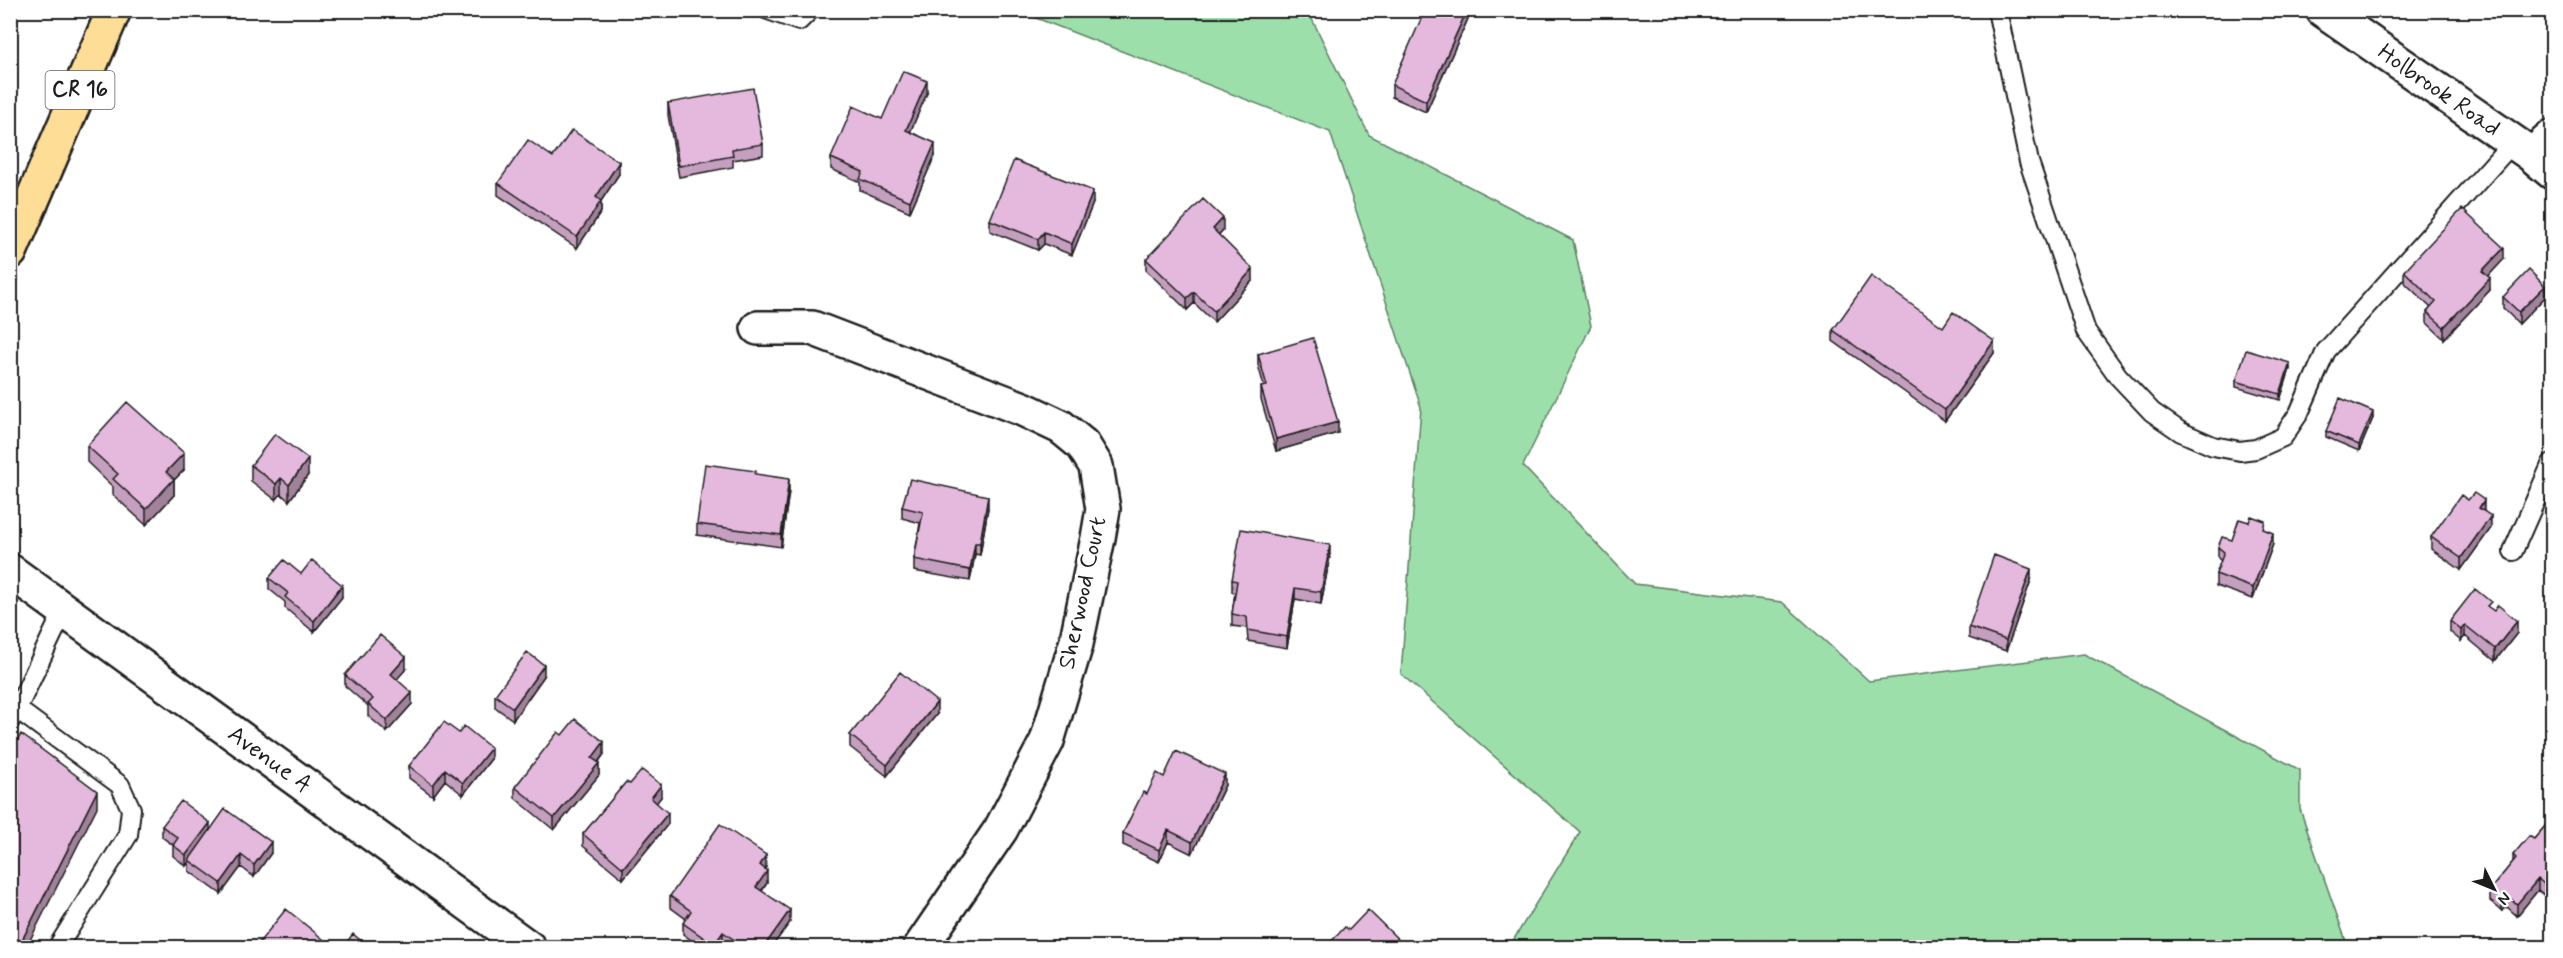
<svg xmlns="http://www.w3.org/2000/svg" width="2563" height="958" viewBox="0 0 2563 958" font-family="Mynerve,sans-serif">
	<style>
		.green { fill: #9ddfaa; stroke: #5c7e63; stroke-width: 1.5 }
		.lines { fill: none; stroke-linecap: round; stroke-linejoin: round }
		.lane-casing { stroke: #1c1c1c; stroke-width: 22 }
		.street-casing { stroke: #1c1c1c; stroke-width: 38 }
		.secondary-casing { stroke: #1c1c1c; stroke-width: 38 }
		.primary-casing { stroke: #1c1c1c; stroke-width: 38 }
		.lane { stroke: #fff; stroke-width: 18 }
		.street { stroke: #fff; stroke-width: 33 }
		.secondary { stroke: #fff; stroke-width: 33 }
		.primary { stroke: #fedd96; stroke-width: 33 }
		.wall { fill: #c59fbf; stroke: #1c1c1c; stroke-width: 1.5 }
		.shaded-wall { fill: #a0829b; stroke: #1c1c1c; stroke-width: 1.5 }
		.building { fill: #e5b9de; stroke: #1c1c1c; stroke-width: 1.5 }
		.labels { text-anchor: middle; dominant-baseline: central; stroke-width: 6; stroke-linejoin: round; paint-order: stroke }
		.shield { fill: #fff; stroke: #606060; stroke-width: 1.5 }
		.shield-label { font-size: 22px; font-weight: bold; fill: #1c1c1c }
		.street-label { font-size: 24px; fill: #1c1c1c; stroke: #fff }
	</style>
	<rect width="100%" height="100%" fill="#fff"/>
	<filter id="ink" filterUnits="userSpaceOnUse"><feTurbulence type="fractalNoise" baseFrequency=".0167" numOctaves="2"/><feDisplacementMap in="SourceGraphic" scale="12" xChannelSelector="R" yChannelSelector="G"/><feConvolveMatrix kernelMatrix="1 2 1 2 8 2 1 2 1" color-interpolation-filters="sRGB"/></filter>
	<g filter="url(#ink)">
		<path class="green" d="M1018,11H1308L1369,135L1573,240L1591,326L1523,466L1635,584L1782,602L1869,681L2084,654L2300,770V809L2348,947H1509L1580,832L1401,674L1421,407L1330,132Z"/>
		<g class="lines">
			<defs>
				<path id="lane" d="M768,10L799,21L810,10
					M1997,10L2029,162L2086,331L2118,376L2152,412L2181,432L2213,446L2240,451L2256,449L2283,437L2299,413L2326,351L2513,142
					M2513,551L2552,463
					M17,709L64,610
					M10,721L17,709L120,785L131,809L128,835L57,948"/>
				<g id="street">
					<path d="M758,328H812L1023,409L1061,427L1083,445L1096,466L1103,509L1098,538L1076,644L1047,741L1001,829L920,948"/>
					<path id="s1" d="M10,571L529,948"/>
				</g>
				<g id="secondary">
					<path id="s2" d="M2323,10L2532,155L2552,172"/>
					<path d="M2532,155L2552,137"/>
				</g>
				<path id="primary" d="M10,252L114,10"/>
			</defs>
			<use href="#lane" class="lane-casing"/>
			<use href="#street" class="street-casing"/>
			<use href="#secondary" class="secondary-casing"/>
			<use href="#primary" class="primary-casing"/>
			<use href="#lane" class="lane"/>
			<use href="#street" class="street"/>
			<use href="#secondary" class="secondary"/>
			<use href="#primary" class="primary"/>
		</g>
		<path class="wall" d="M1472,10L1426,112L1392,97V85Z
			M927,93L910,132L935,155L910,212L860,190V182L831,169V158L882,119Z
			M668,103L763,144V155L733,160V167L679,177L668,115Z
			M553,157L619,174L601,201V212L577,248L498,195V183Z
			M1093,203L1072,255L1044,244L1038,250L990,231V220Z
			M1223,230L1218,235L1253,280L1214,322L1194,303L1187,310L1146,270V259Z
			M2504,259L2487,277L2490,290L2444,339L2427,323V312L2431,308L2404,282V271Z
			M2503,297H2545L2519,324L2503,308Z
			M1943,327L1994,353L1945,421L1833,341V330Z
			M1258,354L1338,433L1276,451L1261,399V387L1264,386L1258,365Z
			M2290,369L2280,400L2236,387V381Z
			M2373,418L2359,451L2326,437V431Z
			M87,446L184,470L174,480V495L146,525L113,495V487L87,462Z
			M251,465L308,475L289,501L281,494L276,500L251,481Z
			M789,491L781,547L697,535V524Z
			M902,507L988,508L980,555L975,554L970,581L914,571V559L920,523L902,518Z
			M2484,511L2491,528L2461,570L2431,549V537Z
			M2265,530L2273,544L2253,599L2216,586V574L2221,561L2218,558V547L2232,540Z
			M1330,556L1321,604L1295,599L1287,648L1248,641L1247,628L1232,626V614L1235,593L1232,592V580Z
			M301,574L342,597L314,632L285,608V602L269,589V578Z
			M2031,580L2006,651L1969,638V627Z
			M2491,609L2517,633L2495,661L2465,636L2461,641L2450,632V621Z
			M406,669L396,679L412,704L387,732L368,716V706L345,686V675Z
			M544,676L513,720L495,707V695Z
			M937,714L887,776L850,747V735Z
			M562,735L604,754L598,763L599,775L554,830L515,798V787Z
			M491,759L463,795L445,780L433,796L409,778V766Z
			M1164,777L1225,785L1192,854L1168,842L1159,862L1123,845V833L1147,794Z
			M630,784L661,797L656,803L668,824L623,879L583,846V834Z
			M2553,817V902L2538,890L2517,916L2507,907L2502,911L2490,901V890L2513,862V855L2534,839Z
			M162,826L210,830L271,853L254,877L241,867L221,894L189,871V862L186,866L173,856V845L162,837Z
			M766,867L765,869L767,883L762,891L790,922L771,948H729L723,943L720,948H702L683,934V923L686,919L670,907V896Z"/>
		<path class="shaded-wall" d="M1467,10H1472L1426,112V101Z
			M927,81V93L906,142V130Z
			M935,143V155L910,212V201Z
			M619,162V174L601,201V212L577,248V237L596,197Z
			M1093,191V203L1072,255V244Z
			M1223,218V230L1213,241V229Z
			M1044,232V244L1038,250V239Z
			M2504,248V259L2482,283V271Z
			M1253,269V280L1214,322V311Z
			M2490,278V290L2444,339V327Z
			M2545,286V297L2519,324V312Z
			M1194,292V303L1187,310V298Z
			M1994,341V353L1945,421V410Z
			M2290,363V369L2280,400V394Z
			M2373,412V418L2359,451V445Z
			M1338,422V433L1276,451V439Z
			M184,453V470L174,480V495L146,525V509L166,472Z
			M308,459V475L289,501V485Z
			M281,478V494L276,500V484Z
			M789,479V491L781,547V535Z
			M988,496V508L980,555V543Z
			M2484,500V512L2479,508Z
			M2491,516V528L2461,570V558Z
			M2273,533V544L2253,599V588Z
			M975,543V554L970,581V570Z
			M1330,545V556L1321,604V592Z
			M2031,569V580L2006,651V640Z
			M342,585V597L314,632V621Z
			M1295,588V599L1287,648V637Z
			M2517,621V633L2495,661V649Z
			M2465,625V636L2461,641V630Z
			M406,657V669L391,686V674Z
			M544,665V676L513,720V708Z
			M412,693V704L387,732V720Z
			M937,702V714L887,776V765Z
			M604,742V754L592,770V758Z
			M491,748V759L463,795V783Z
			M599,763V775L554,830V818Z
			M445,769V780L433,796V785Z
			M1225,774V785L1192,854V842Z
			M661,785V797L651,810V798Z
			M97,791V807L26,948H18Z
			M668,813V824L623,879V868Z
			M210,823V835L189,860V862L186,866V855Z
			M1168,830V842L1159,862V850Z
			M271,842V853L254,877V865Z
			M241,855V867L221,894V883Z
			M766,855V867L760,877V865Z
			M767,871V883L756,898V887Z
			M2538,879V890L2517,916V904Z
			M2507,896V907L2502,911V900Z
			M790,910V922L771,948H763Z
			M723,932V943L720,948H714V945Z"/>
		<path class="building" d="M1425,10H1467L1426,101L1392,85Z
			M903,71L927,81L906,130L935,143L910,201L860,179L863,172L831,158L853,106L882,119Z
			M753,88L763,144L732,149L733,156L679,166L668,103Z
			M572,130L619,162L596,197L601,201L577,237L498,183L528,140L553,157Z
			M1014,160L1093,191L1072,244L1044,232L1038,239L990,220Z
			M1203,199L1223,218L1213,229L1253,269L1214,311L1194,292L1187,298L1146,259Z
			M2462,209L2504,248L2482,271L2490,278L2444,327L2427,312L2436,302L2404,271Z
			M2529,270L2545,286L2519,312L2503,297Z
			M1871,276L1943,327L1953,312L1994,341L1945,410L1833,330Z
			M1313,338L1338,422L1276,439L1261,387L1267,386L1258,354Z
			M2246,350L2290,363L2280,394L2236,381Z
			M2340,398L2373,412L2359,445L2326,431Z
			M127,402L184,453L166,472L174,479L146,509L113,479L118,474L87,446Z
			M275,434L308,459L289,485L281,478L276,484L251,465Z
			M705,464L756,471L755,474L789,479L781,535L697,524Z
			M910,479L988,496L980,543H975L970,570L914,559L923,512L902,507Z
			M2474,493L2484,500L2479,508L2491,516L2461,558L2431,537L2461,495L2468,500Z
			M2251,516L2265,521L2263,529L2273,533L2253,588L2216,574L2224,552L2218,547L2222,537L2232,540L2239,519L2249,522Z
			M1241,529L1330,545L1321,592L1295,588L1287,637L1248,630L1247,617L1232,614L1237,581L1232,580Z
			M1994,555L2031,569L2006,640L1969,627Z
			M284,560L301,574L312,560L342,585L314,621L285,597L288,593L269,578Z
			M2475,589L2491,602L2487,606L2494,611L2498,605L2517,621L2495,649L2465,625L2461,630L2450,621Z
			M380,635L406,657L391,674L412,693L387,720L368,704L373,699L345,675Z
			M527,652L544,665L513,708L495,695Z
			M900,672L937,702L887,765L850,735Z
			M575,719L604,742L592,758L599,763L554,818L515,787L558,732L562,735Z
			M444,722L459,733L464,726L491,748L463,783L445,769L433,785L409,766Z
			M21,734L97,791L18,948H10V755Z
			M1176,751L1225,774L1192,842L1168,830L1159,850L1123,833L1143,792L1147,794L1157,773L1164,777Z
			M642,770L661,785L651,798L668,813L623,868L583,834L626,782L630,784Z
			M181,801L210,823L186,855L173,845L178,838L162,826Z
			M225,809L271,842L254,865L241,855L221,883L189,860Z
			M2553,817V891L2538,879L2517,904L2507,896L2502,900L2490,890L2516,858L2513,855L2529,836L2534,839Z
			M720,824L766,855L760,865L767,871L756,887L790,910L763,948H746L723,932L714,945L683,923L691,911L670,896Z
			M286,909L334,948H261L257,945Z
			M1368,910L1407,948H1325L1345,927L1349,930Z
			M353,934L370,948H342Z"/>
	</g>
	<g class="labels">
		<rect class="shield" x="45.5" y="71" width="69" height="38" rx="4.5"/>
		<g class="shield-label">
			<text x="80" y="90">CR 16</text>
		</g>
		<g class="street-label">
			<text stroke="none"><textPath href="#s2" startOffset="141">Holbrook Road</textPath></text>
			<text transform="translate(1083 593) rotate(-78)">Sherwood Court</text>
			<text stroke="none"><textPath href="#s1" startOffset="321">Avenue A</textPath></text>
		</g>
	</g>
	<rect width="2563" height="958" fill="none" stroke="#fff" stroke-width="36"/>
	<rect x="18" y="18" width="2527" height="922" fill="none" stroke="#1c1c1c" stroke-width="2" filter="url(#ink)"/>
	<g transform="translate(2494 889) rotate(133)" stroke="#ffffff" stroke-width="4.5" paint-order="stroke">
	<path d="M0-4.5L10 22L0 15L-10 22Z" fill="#1c1c1c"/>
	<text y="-9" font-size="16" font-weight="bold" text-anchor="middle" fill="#1c1c1c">N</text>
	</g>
</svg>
